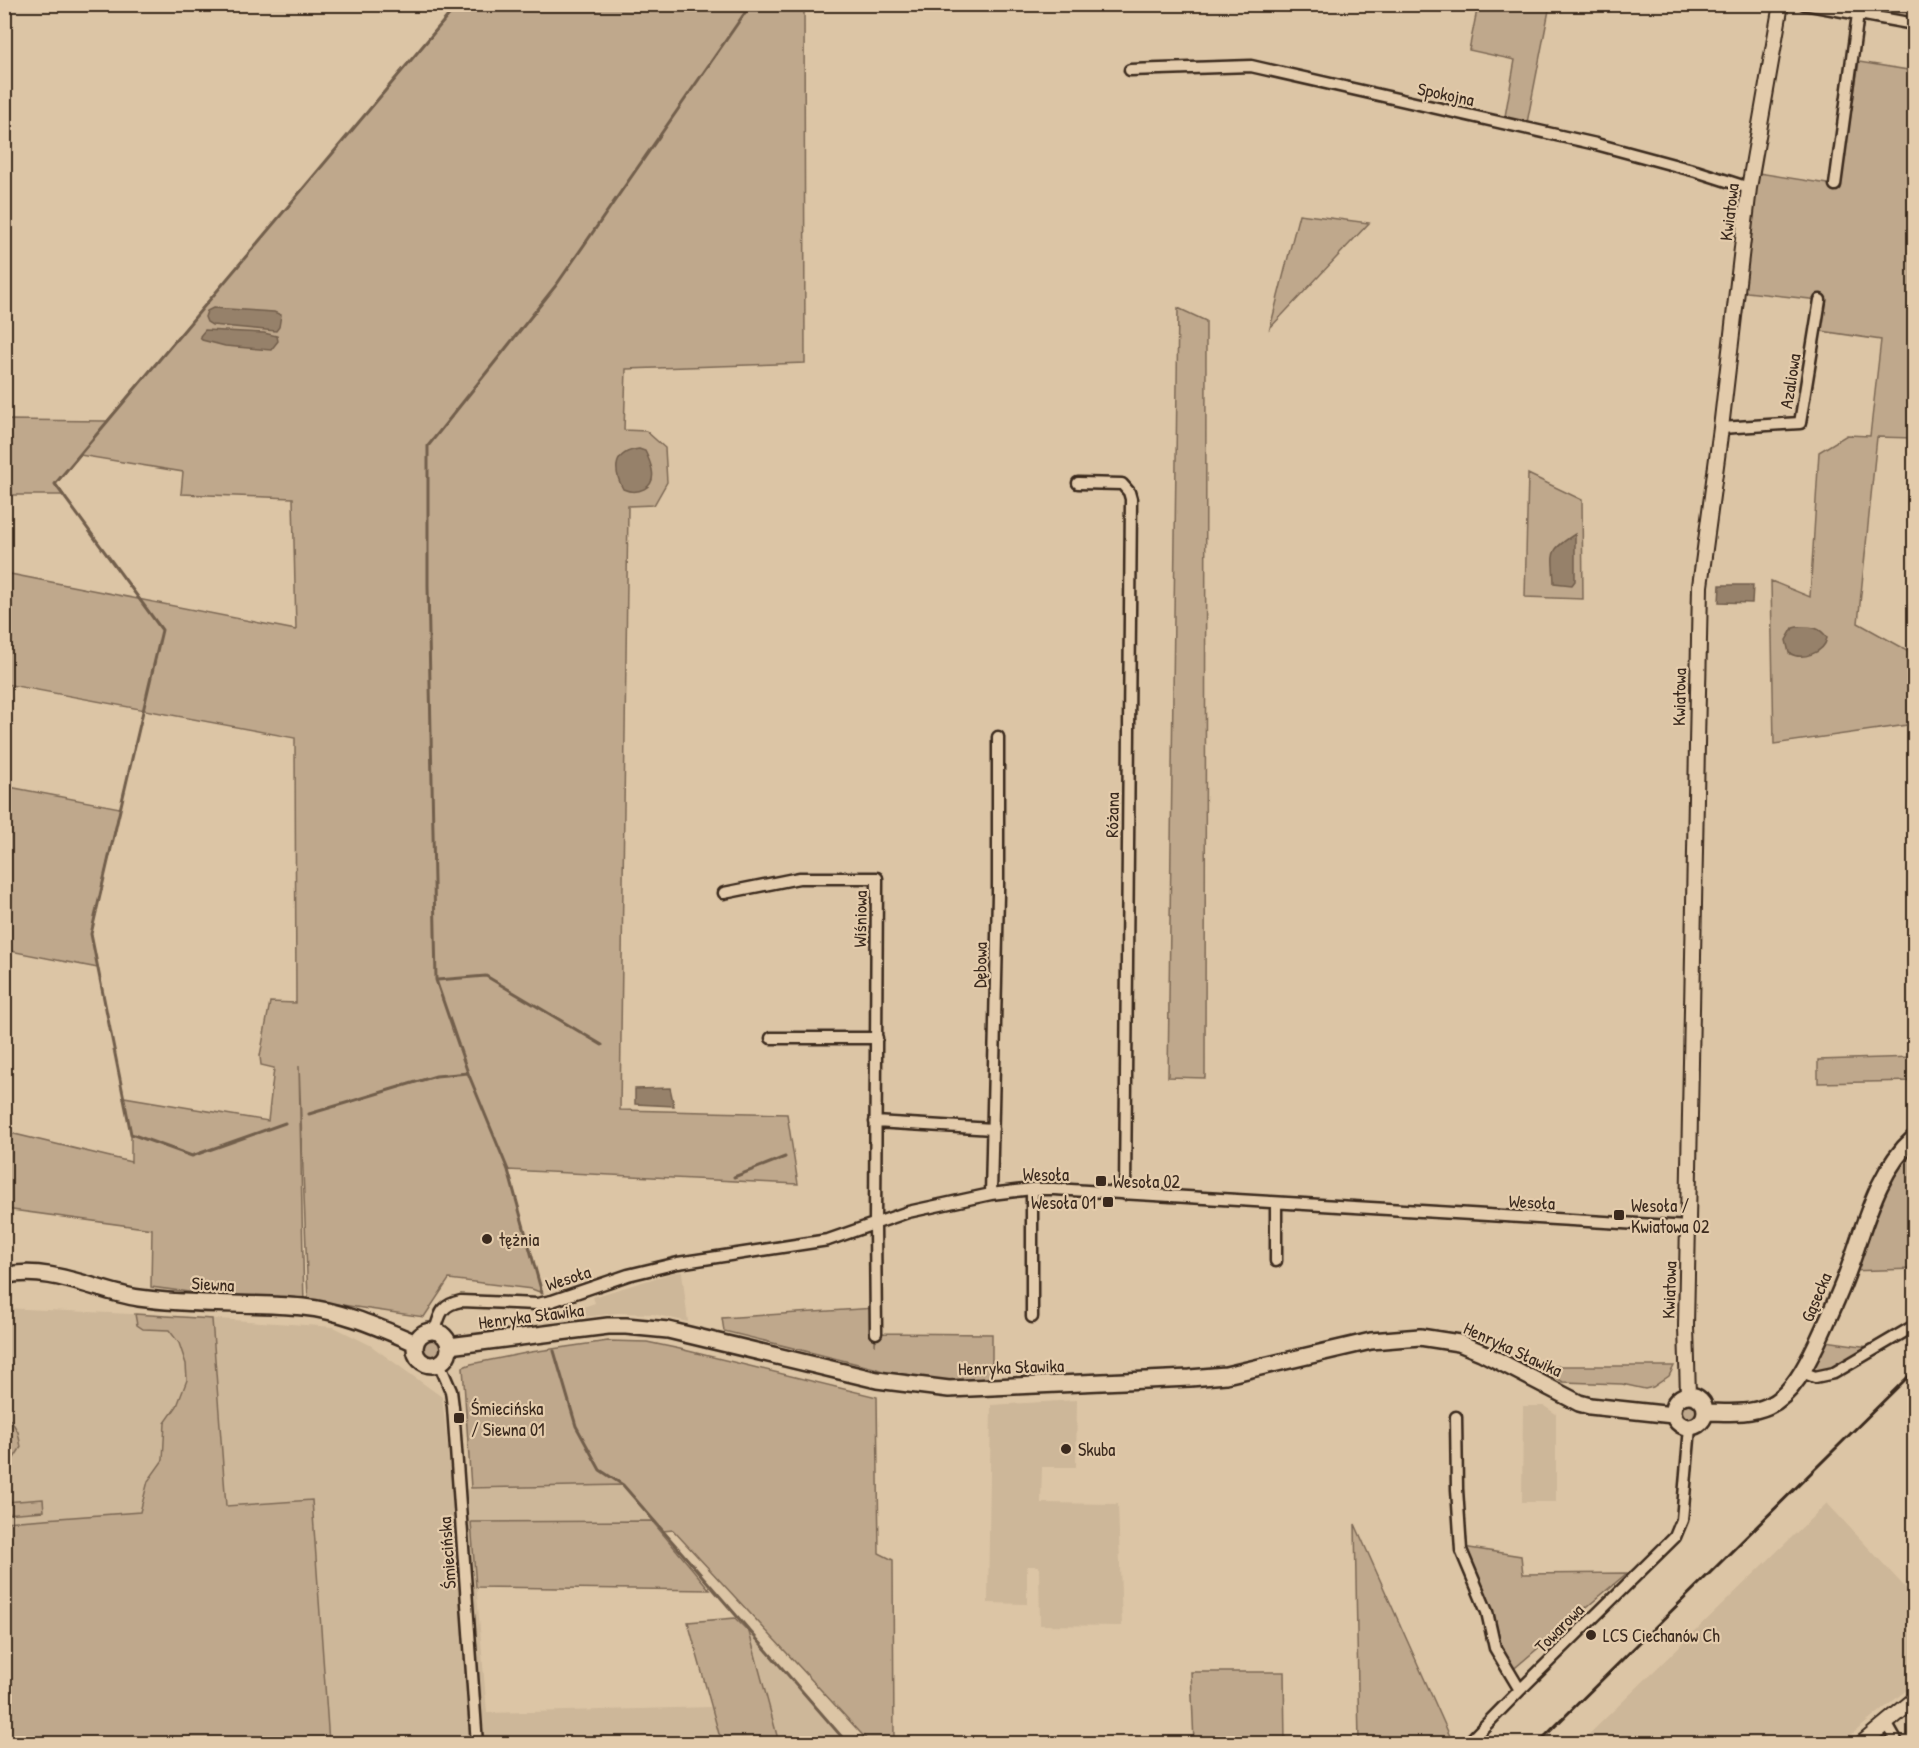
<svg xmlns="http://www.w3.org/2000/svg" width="1919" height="1748" viewBox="0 0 1919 1748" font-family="'Patrick Hand',sans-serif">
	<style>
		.built { fill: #cdb799 }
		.green { fill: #bfa88c; stroke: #7d6955; stroke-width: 1.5 }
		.water { fill: #96816a; stroke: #725e4c; stroke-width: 1.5 }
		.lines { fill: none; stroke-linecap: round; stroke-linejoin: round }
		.stream { stroke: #725e4c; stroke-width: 3 }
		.minor-casing { stroke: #3b2a1e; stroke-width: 15 }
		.tertiary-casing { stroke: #3b2a1e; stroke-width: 18 }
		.secondary-casing { stroke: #3b2a1e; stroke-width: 20 }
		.minor { stroke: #e3cbab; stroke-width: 10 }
		.tertiary { stroke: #e3cbab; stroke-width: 14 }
		.secondary { stroke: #e3cbab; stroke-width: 15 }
		.rail { stroke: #3b2a1e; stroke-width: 3 }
		.poi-dot { fill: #3b2a1e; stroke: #e3cbab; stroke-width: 2 }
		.labels { text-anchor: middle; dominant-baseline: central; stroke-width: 4.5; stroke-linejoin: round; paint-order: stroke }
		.street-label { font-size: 18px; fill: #3b2a1e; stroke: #e3cbab }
		.poi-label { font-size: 18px; fill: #3b2a1e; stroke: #e3cbab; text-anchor: start }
	</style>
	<rect width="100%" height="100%" fill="#dcc5a5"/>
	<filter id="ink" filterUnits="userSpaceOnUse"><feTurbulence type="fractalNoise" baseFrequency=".0167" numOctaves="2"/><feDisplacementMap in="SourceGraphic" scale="12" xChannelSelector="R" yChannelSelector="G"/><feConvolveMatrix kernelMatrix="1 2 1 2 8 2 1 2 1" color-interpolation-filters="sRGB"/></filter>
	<g filter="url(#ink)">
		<path class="built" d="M675,1272H682L688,1322L653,1314L618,1313L552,1321V1318L595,1303L593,1297Z
			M4,1308L174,1316L334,1327L370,1345L442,1397L453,1490L557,1486L623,1485L652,1521L471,1522L487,1713L712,1707L719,1734L732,1743H329L312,1501L5,1522Z
			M1077,1400L1076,1467H1042L1041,1503L1118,1504L1122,1626L1040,1625L1039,1566H1027V1604L988,1603L991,1405Z
			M1523,1406H1544L1556,1414V1502H1522Z
			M1827,1503L1914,1597V1684L1841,1743H1580Z
			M749,1632L848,1743H779Z"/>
		<path class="green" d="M458,5H804L805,363L626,369L624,430L646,431L665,448L667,482L654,505L628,506L620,1110L787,1114L798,1184L508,1170L542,1293L532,1289L449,1279L424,1317L308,1300L299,1066L304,1307L151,1287L152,1229L5,1209L4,1149L6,1132L131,1162V1134L124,1097L268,1121L274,1068L261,1065L260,1056L270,1002L296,1003L295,738L5,684V573L296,630L293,498L181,494L183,472L80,455L56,484L64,495H5V420L107,421Z
			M1478,5H1550L1526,128L1504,122L1515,60L1469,50Z
			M1807,5H1914V24Z
			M1859,62L1914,71V438L1877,437L1858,623L1914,654V724L1774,744L1771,581L1810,597L1819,452L1847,435L1870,436L1881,340L1815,330L1819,300L1747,292L1739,284L1753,172L1840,186Z
			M1299,214L1369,223L1270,328Z
			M1178,308L1206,321L1205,1078L1168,1077Z
			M1528,474L1582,500L1583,599L1525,597Z
			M4,786L120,808L91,934L98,968L5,950Z
			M1914,1057V1081L1818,1083V1060Z
			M1914,1138V1269L1848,1271L1861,1234Z
			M875,1308V1346L876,1333L992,1334V1388L923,1386L874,1368L724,1331L722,1318Z
			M135,1314L212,1319L226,1506L312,1500L329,1743H5V1522L140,1512L148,1481L163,1460L165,1423L177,1406L187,1380L186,1364L179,1343L169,1330L143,1329L137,1325Z
			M423 1348a9 9 0 1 1 18 0a9 9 0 1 1-18 0Z
			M1818,1340L1876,1348L1834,1373L1802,1372Z
			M608,1341L647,1342L680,1349L877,1397L879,1553L893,1560L894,1743H870L673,1530L663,1531L623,1485L471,1488L463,1367L471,1364L531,1352Z
			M1537,1366H1674L1669,1376L1653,1387L1645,1389L1622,1384L1563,1382Z
			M1680 1411a9 9 0 1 1 18 0a9 9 0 1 1-18 0Z
			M6,1419L11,1420L18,1432L21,1447L14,1458L5,1461L4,1420Z
			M43,1499L44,1511L5,1514V1502Z
			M652,1521L710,1590L476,1587L471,1522Z
			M1355,1524L1453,1743H1359Z
			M1463,1547L1521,1556L1523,1574L1627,1573L1510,1672L1500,1651Z
			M735,1618L749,1632L779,1743H732L719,1734L688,1622Z
			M1191,1672H1284L1285,1743H1194Z"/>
		<path class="water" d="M213,308L274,312L281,315L279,327L276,331L212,325L207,322L205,317L207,311Z
			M205,330L264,333L277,336L278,341L271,350L225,346L202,340L200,336Z
			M639,449L645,451C648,457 651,464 652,470C656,489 637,495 623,489C613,470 613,452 639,449Z
			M1575,534V581L1572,585L1554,583C1553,552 1547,552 1575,534Z
			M1720,585H1753L1752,603L1719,602Z
			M1797,627C1810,627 1820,626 1827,638C1824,653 1802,661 1789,653L1786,640L1793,628Z
			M670,1088L674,1106L635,1104V1089Z"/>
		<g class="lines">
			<path class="stream" d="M437,980L486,976L602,1045
				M468,1073L436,980L428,585V446L557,284L751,4
				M309,1114L436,1076L468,1073L508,1170L542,1293
				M285,1123L192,1156L131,1134L91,934L162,630L55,484L458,4
				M734,1177L785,1157
				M554,1351L576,1426L600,1470L623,1485L848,1744"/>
			<defs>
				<path id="minor" d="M1804,4L1914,24
					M1130,70L1251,66L1596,144L1696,171L1749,188
					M1835,185L1858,14
					M1721,428L1800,423L1820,300
					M1078,483L1122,484L1129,492L1131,499L1125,1194
					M724,893L799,878H877L875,1224L876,1333
					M771,1038H877
					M875,1122L993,1129
					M1032,1189V1317
					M991,1194L998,894V737
					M1276,1261V1204
					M435,1331C440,1314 441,1305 461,1301L537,1304L552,1301L628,1275L678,1263L828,1240L908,1212L991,1194L1032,1189H1054L1689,1227
					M439,1363L451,1391L453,1407L477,1744
					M1802,1372L1815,1377L1834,1373L1914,1326
					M1456,1417L1457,1489L1461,1550L1487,1612L1495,1648L1520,1690
					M1886,1723L1898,1744
					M1467,1744L1520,1690L1675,1537L1682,1520L1690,1427"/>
				<path id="tertiary" d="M1688,1395L1686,1327L1700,586L1721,428L1749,188L1781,4
					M1861,1744L1914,1700"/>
				<path id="secondary" d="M4,1276C50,1265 95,1291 139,1298C193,1306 249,1302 303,1307C343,1311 380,1328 416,1343
					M415 1348a17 17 0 1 1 34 0a17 17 0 1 1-34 0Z
					M449,1346L608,1326H626L668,1330L877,1380L949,1389L1190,1378L1226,1375L1371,1341L1420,1337L1459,1343L1481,1352L1579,1403L1590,1406L1673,1415
					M1673 1411a16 16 0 1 1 32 0a16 16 0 1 1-32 0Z
					M1705,1412C1726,1412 1748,1415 1768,1406C1792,1395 1806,1366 1817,1343C1828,1319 1839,1296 1848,1271C1865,1226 1876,1172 1914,1138"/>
			</defs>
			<use href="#minor" class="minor-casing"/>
			<use href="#tertiary" class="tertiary-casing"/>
			<use href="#secondary" class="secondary-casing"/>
			<use href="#minor" class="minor"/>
			<use href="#tertiary" class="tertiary"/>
			<use href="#secondary" class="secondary"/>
			<path class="rail" d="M1537,1744L1914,1371"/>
		</g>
	</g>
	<g class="poi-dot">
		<rect x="1095" y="1175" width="12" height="12" rx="3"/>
		<rect x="1102" y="1196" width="12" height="12" rx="3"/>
		<rect x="1613" y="1209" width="12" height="12" rx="3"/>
		<circle cx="487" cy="1239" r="6"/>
		<rect x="453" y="1412" width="12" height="12" rx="3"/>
		<circle cx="1066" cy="1449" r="6"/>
		<circle cx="1591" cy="1635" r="6"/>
	</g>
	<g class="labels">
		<g class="street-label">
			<text transform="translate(1446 94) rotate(12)">Spokojna</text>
			<text transform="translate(1729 212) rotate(-83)">Kwiatowa</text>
			<text transform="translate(1790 381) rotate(-81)">Azaliowa</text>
			<text transform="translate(1679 697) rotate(-89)">Kwiatowa</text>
			<text transform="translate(1112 815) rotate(-89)">Różana</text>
			<text transform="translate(860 919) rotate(-89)">Wiśniowa</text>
			<text transform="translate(980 965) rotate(-89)">Dębowa</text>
			<text x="1046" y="1174">Wesoła</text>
			<text transform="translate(1532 1202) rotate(3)">Wesoła</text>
			<text transform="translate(568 1278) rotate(-18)">Wesoła</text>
			<text transform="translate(213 1284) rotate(3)">Siewna</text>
			<text transform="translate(1669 1290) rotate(-88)">Kwiatowa</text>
			<text transform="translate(1816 1297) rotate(-67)">Gąsecka</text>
			<text transform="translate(531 1316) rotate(-7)">Henryka Sławika</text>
			<text transform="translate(1513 1349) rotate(25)">Henryka Sławika</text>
			<text transform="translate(1011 1367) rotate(-2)">Henryka Sławika</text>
			<text transform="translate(447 1553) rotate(-94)">Śmiecińska</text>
			<text transform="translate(1559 1628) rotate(-45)">Towarowa</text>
		</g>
		<g class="poi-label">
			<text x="1113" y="1181">Wesoła 02</text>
			<text x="1096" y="1202" text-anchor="end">Wesoła 01</text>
			<text x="1631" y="1205">Wesoła /<tspan x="1631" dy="21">Kwiatowa 02</tspan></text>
			<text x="499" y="1239">tężnia</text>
			<text x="471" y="1408">Śmiecińska<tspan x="471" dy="21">/ Siewna 01</tspan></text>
			<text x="1078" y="1449">Skuba</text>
			<text x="1603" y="1635">LCS Ciechanów Ch</text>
		</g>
	</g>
	<rect width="1919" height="1748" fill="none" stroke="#e3cbab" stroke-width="24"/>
	<rect x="12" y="12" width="1895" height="1724" fill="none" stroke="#3b2a1e" stroke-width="2" filter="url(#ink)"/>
</svg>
